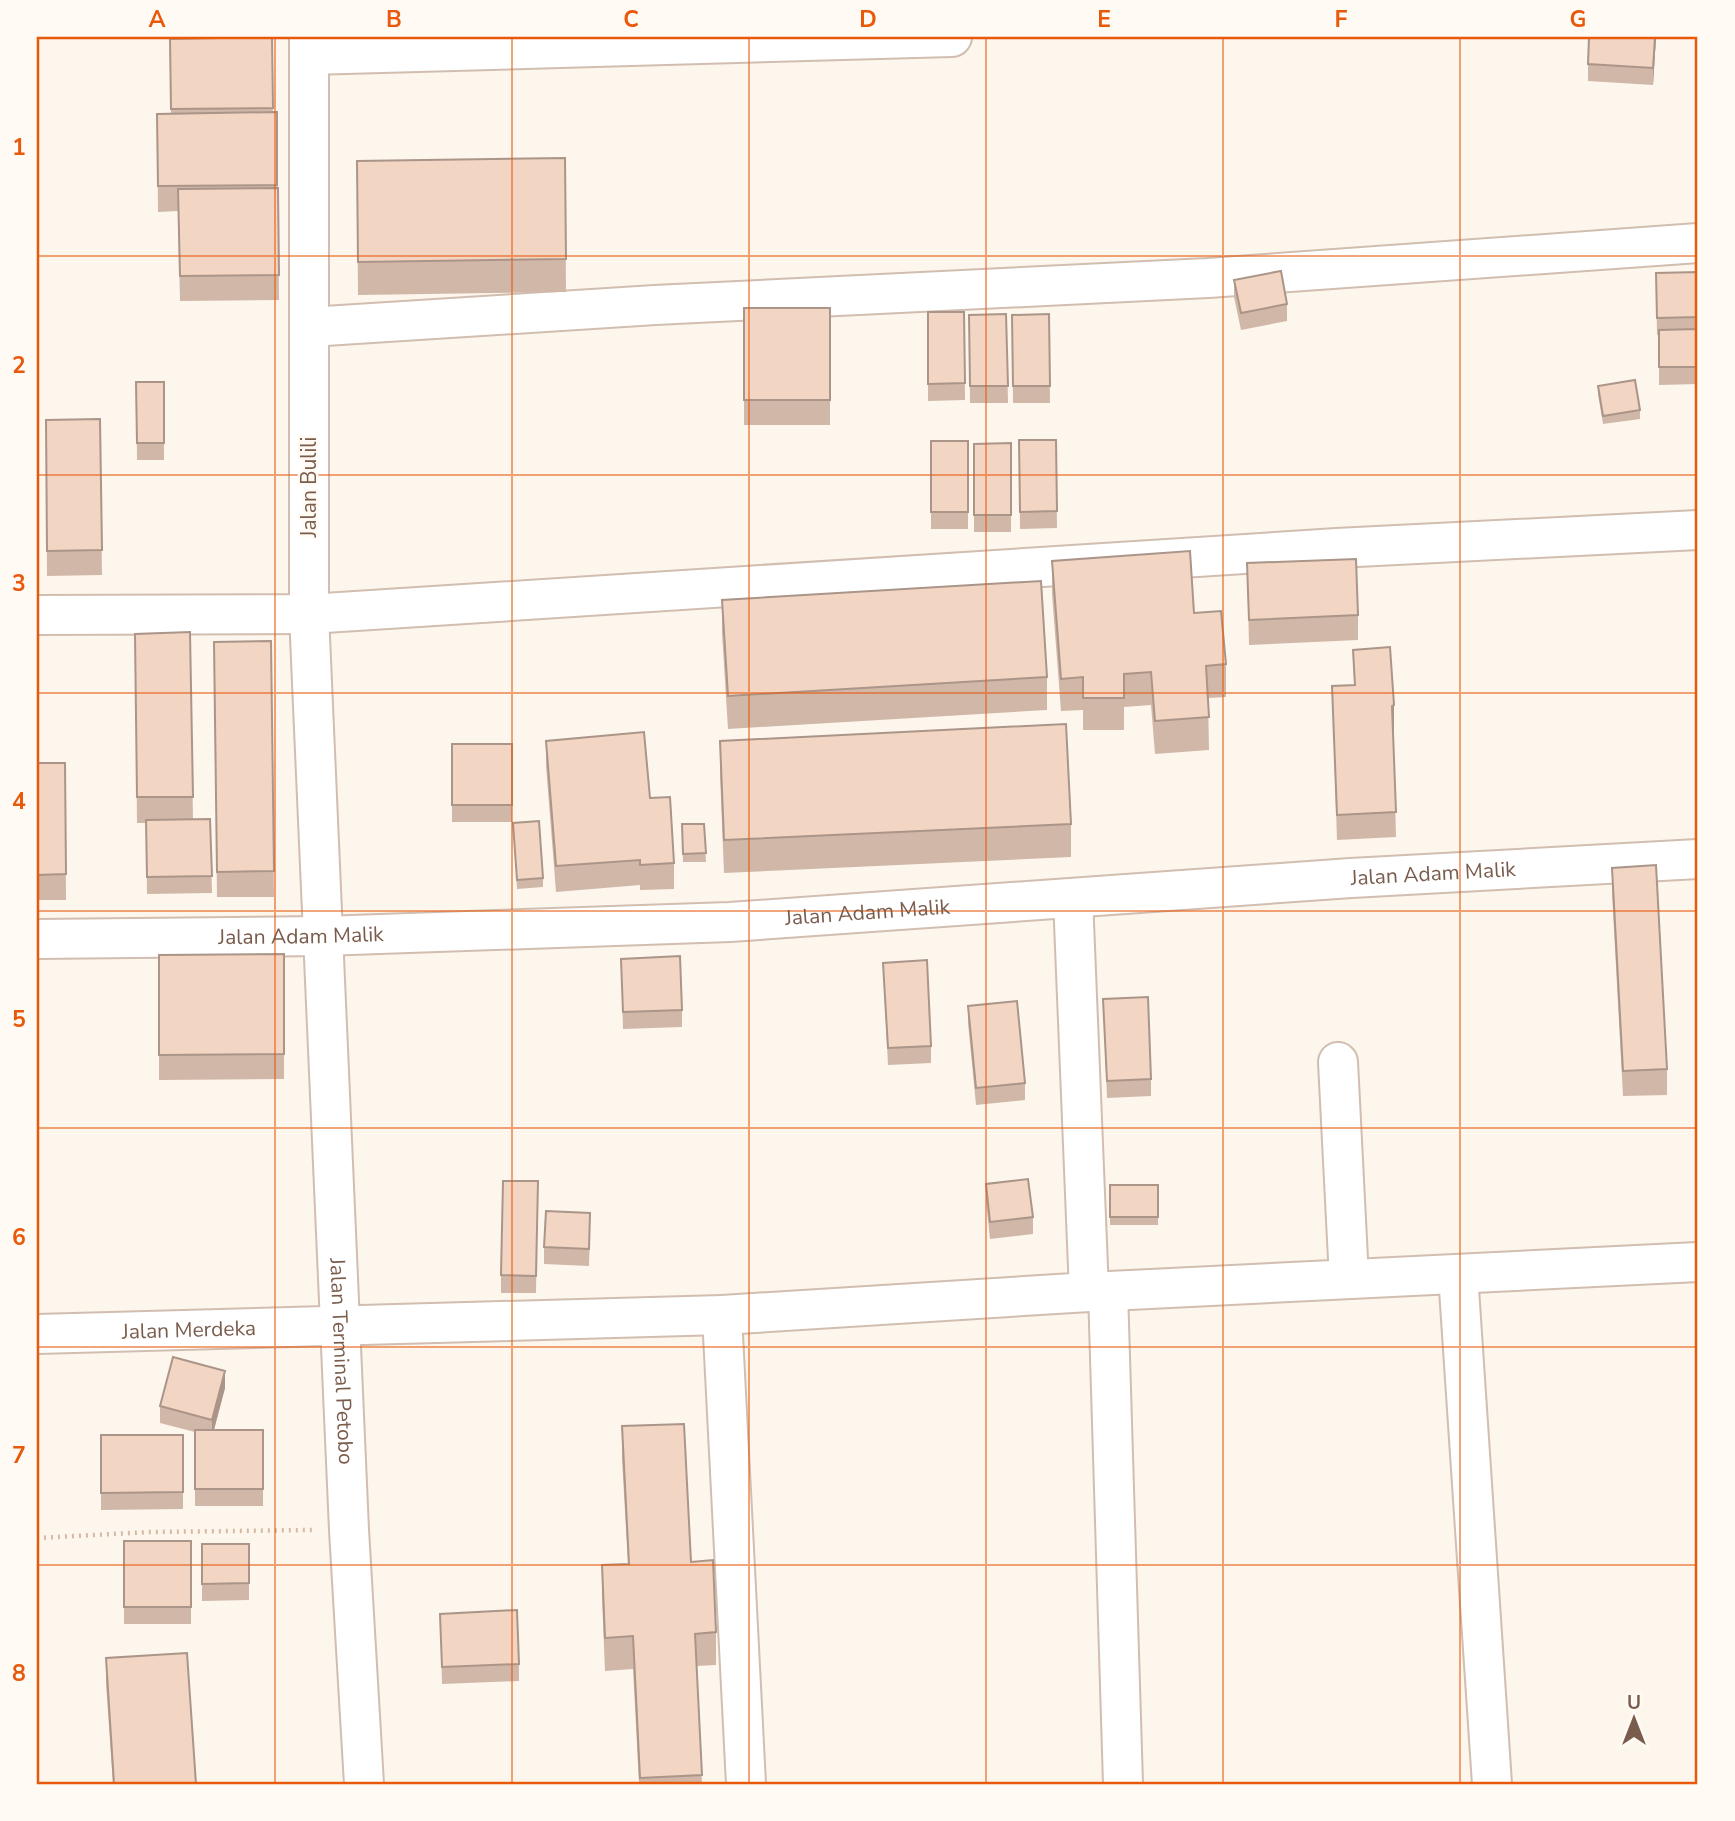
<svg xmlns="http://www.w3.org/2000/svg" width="1735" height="1821" viewBox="0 0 1735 1821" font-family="'Nunito Sans',sans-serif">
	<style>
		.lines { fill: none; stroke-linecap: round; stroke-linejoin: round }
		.minor-casing { stroke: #d1beb0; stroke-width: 42 }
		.path { stroke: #d9b8a5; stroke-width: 4.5; stroke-dasharray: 2 5; stroke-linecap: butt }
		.minor { stroke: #fff; stroke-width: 38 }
		.wall { fill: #d1b7a8 }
		.shaded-wall { fill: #aa9588 }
		.building { fill: #f3d5c3; stroke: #aa9588; stroke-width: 2 }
		.grid { fill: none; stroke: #e8590c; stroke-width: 2; stroke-opacity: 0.55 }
		.labels { text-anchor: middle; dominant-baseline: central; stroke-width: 5; stroke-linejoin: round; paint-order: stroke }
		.street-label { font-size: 21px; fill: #7a5c4d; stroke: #fffaf3 }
		.neatline { fill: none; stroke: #e8590c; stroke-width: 2.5 }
		.grid-label { font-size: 23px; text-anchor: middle; font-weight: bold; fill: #e8590c }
	</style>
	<rect width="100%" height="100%" fill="#fdf6ec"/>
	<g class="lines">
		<defs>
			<g id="minor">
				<path id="s1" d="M309,37V614L349,1530L364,1784"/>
				<path d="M309,55L952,37"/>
				<path d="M309,327L655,305L1208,278L1698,243"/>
				<path d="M37,615L309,614L1337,548L1698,530"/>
				<path id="s2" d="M37,939L322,936L730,922L1351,878L1698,859"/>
				<path d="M1338,1062L1349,1279"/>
				<path d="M1458,1274L1492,1784"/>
				<path d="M1108,1291L1123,1784"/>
				<path d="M1089,1292L1698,1262"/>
				<path d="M722,1315L746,1784"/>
				<path id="s3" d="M37,1334L722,1315L1089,1292L1073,898"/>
			</g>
		</defs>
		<use href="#minor" class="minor-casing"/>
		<path class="path" d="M37,1538L151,1532L312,1530"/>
		<use href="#minor" class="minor"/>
	</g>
	<path class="wall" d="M272,37L273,113L277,112L279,300L180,301L178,211L158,212L157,114H171L170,39Z
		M1656,37L1653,85L1588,81V64Z
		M565,158L566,292L358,295L357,161Z
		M1698,272V384L1659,385V335H1657L1656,273Z
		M1234,280L1287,304V321L1241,330L1234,297Z
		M744,308H830V425H744Z
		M928,312H964L965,400L928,401Z
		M1006,314L1008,403H970L969,315Z
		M1049,314L1050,403H1013L1012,315Z
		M136,382H164V460H137Z
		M1598,386L1640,410V419L1603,424L1598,394Z
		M100,419L102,575L47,576L46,420Z
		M1019,440H1056L1057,528L1020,529Z
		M931,441H968V529H931Z
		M1011,443V532H974V444Z
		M1052,561L1194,613L1226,664V697L1208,698L1209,750L1155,754L1151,705L1124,707V730H1083V710L1061,711L1052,594Z
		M1247,563L1358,615V640L1249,645Z
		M722,600L1047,677V710L728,729L722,633Z
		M190,632L193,819H210L212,893L147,894L146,823H137L135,634Z
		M271,641L274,897H217L214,642Z
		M1353,650L1394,730L1393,731L1396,837L1337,840L1332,686L1354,685Z
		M546,741L650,798L674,863V889L640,890V885L556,892L546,766Z
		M720,741L1071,824V857L724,873L720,774Z
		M452,744H512V822H452Z
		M37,763H65L66,900H37Z
		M513,823L543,878V887L517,889Z
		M682,824H704L706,862H683Z
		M1612,868L1667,1069V1095L1623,1096L1612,893Z
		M284,954V1079L159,1080V955Z
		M621,959L682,1010V1027L623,1029Z
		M883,963L931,1046V1063L888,1065Z
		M1103,999L1151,1079V1096L1107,1098Z
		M968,1006L1025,1083V1100L976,1105L968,1023Z
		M538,1181L536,1293H501V1275Z
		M986,1184L1033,1217V1234L990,1239L986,1201Z
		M1110,1185H1158V1225H1110Z
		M590,1230L589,1266L544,1264V1247Z
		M225,1388L214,1430H263V1506H195V1432L160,1423V1406Z
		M622,1426L691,1562L716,1632V1665L697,1666L702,1784H639L633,1669L605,1671L602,1598V1565L628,1564L622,1459Z
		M101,1435H183V1509L101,1510Z
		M124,1541H191V1624H124Z
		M202,1544H249V1600L202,1601Z
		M440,1614L519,1664V1681L442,1684Z
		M106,1658L196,1784H113L106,1684Z"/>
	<path class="shaded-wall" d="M1655,37H1656L1653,85V68Z
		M1394,705V730L1392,731V706Z
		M225,1371V1388L212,1437V1420Z"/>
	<path class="building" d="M272,37L273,108L171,109L170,39Z
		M1589,37H1655L1653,68L1588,64Z
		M277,112V185L158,186L157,114Z
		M565,158L566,259L358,262L357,161Z
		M278,188L279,275L180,276L178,189Z
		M1281,271L1287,304L1241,313L1234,280Z
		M1698,272V317L1657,318L1656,273Z
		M744,308H830V400H744Z
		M928,312H964L965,383L928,384Z
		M1006,314L1008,386H970L969,315Z
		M1049,314L1050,386H1013L1012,315Z
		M1698,329V367H1659V330Z
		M1635,380L1640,410L1603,416L1598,386Z
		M136,382H164V443H137Z
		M100,419L102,550L47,551L46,420Z
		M1019,440H1056L1057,511L1020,512Z
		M931,441H968V512H931Z
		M1011,443V515H974V444Z
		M1190,551L1194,613L1221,611L1226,664L1206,666L1209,717L1155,721L1151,672L1124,674V698H1083V677L1061,679L1052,561Z
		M1356,559L1358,615L1249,620L1247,563Z
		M1041,581L1047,677L728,696L722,600Z
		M190,632L193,797H137L135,634Z
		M271,641L274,871L217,872L214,642Z
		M1390,647L1394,705L1392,706L1396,812L1337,815L1332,686L1355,685L1353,650Z
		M1066,724L1071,824L724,840L720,741Z
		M644,732L650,798L670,797L674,863L640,865V860L556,866L546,741Z
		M452,744H512V805H452Z
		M37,763H65L66,874L37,875Z
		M210,819L212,876L147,877L146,820Z
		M539,821L543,878L517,880L513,823Z
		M682,824H704L706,853L683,854Z
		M1656,865L1667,1069L1623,1071L1612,868Z
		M284,954V1054L159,1055V955Z
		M680,956L682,1010L623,1012L621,959Z
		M927,960L931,1046L888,1048L883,963Z
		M1148,997L1151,1079L1107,1081L1103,999Z
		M1017,1001L1025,1083L976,1088L968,1006Z
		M1028,1179L1033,1217L990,1222L986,1184Z
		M503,1181H538L536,1276L501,1275Z
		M1110,1185H1158V1217H1110Z
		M546,1211L590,1213L589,1249L544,1247Z
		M173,1357L225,1371L212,1420L160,1406Z
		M684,1424L691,1562L713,1560L716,1632L695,1634L702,1775L640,1778L633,1636L605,1638L602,1565L629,1564L622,1426Z
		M195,1430H263V1489H195Z
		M101,1435H183V1492L101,1493Z
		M124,1541H191V1607H124Z
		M202,1544H249V1583L202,1584Z
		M517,1610L519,1664L442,1667L440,1614Z
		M187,1653L196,1784H114L106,1658Z"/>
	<path class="grid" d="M275,37V1784M512,37V1784M749,37V1784M986,37V1784M1223,37V1784M1460,37V1784M37,256H1698M37,475H1698M37,693H1698M37,911H1698M37,1128H1698M37,1347H1698M37,1565H1698"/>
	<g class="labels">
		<g class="street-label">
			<text transform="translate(309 487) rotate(-90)">Jalan Bulili</text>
			<text stroke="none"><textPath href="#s2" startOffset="1398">Jalan Adam Malik</textPath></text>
			<text stroke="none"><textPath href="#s2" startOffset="831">Jalan Adam Malik</textPath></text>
			<text stroke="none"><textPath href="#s2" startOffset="264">Jalan Adam Malik</textPath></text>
			<text stroke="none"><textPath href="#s3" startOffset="152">Jalan Merdeka</textPath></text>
			<text stroke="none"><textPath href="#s1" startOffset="1325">Jalan Terminal Petobo</textPath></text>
		</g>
	</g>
	<rect width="1735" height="1821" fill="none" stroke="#fffaf3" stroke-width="77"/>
	<g transform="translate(1634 1719)" stroke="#fffaf3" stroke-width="5" paint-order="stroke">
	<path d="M0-5L12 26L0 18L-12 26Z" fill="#7a5c4d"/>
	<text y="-10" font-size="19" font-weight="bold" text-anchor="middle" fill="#7a5c4d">U</text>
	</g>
	<rect x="38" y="38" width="1658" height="1745" class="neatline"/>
	<g class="grid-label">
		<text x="157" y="27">A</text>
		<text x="394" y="27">B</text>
		<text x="631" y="27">C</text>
		<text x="868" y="27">D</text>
		<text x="1104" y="27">E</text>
		<text x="1341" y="27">F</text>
		<text x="1578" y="27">G</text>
		<text x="19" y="155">1</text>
		<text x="19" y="373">2</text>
		<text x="19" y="591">3</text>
		<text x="19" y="809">4</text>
		<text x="19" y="1027">5</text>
		<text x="19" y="1245">6</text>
		<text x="19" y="1463">7</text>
		<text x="19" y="1681">8</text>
	</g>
</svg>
